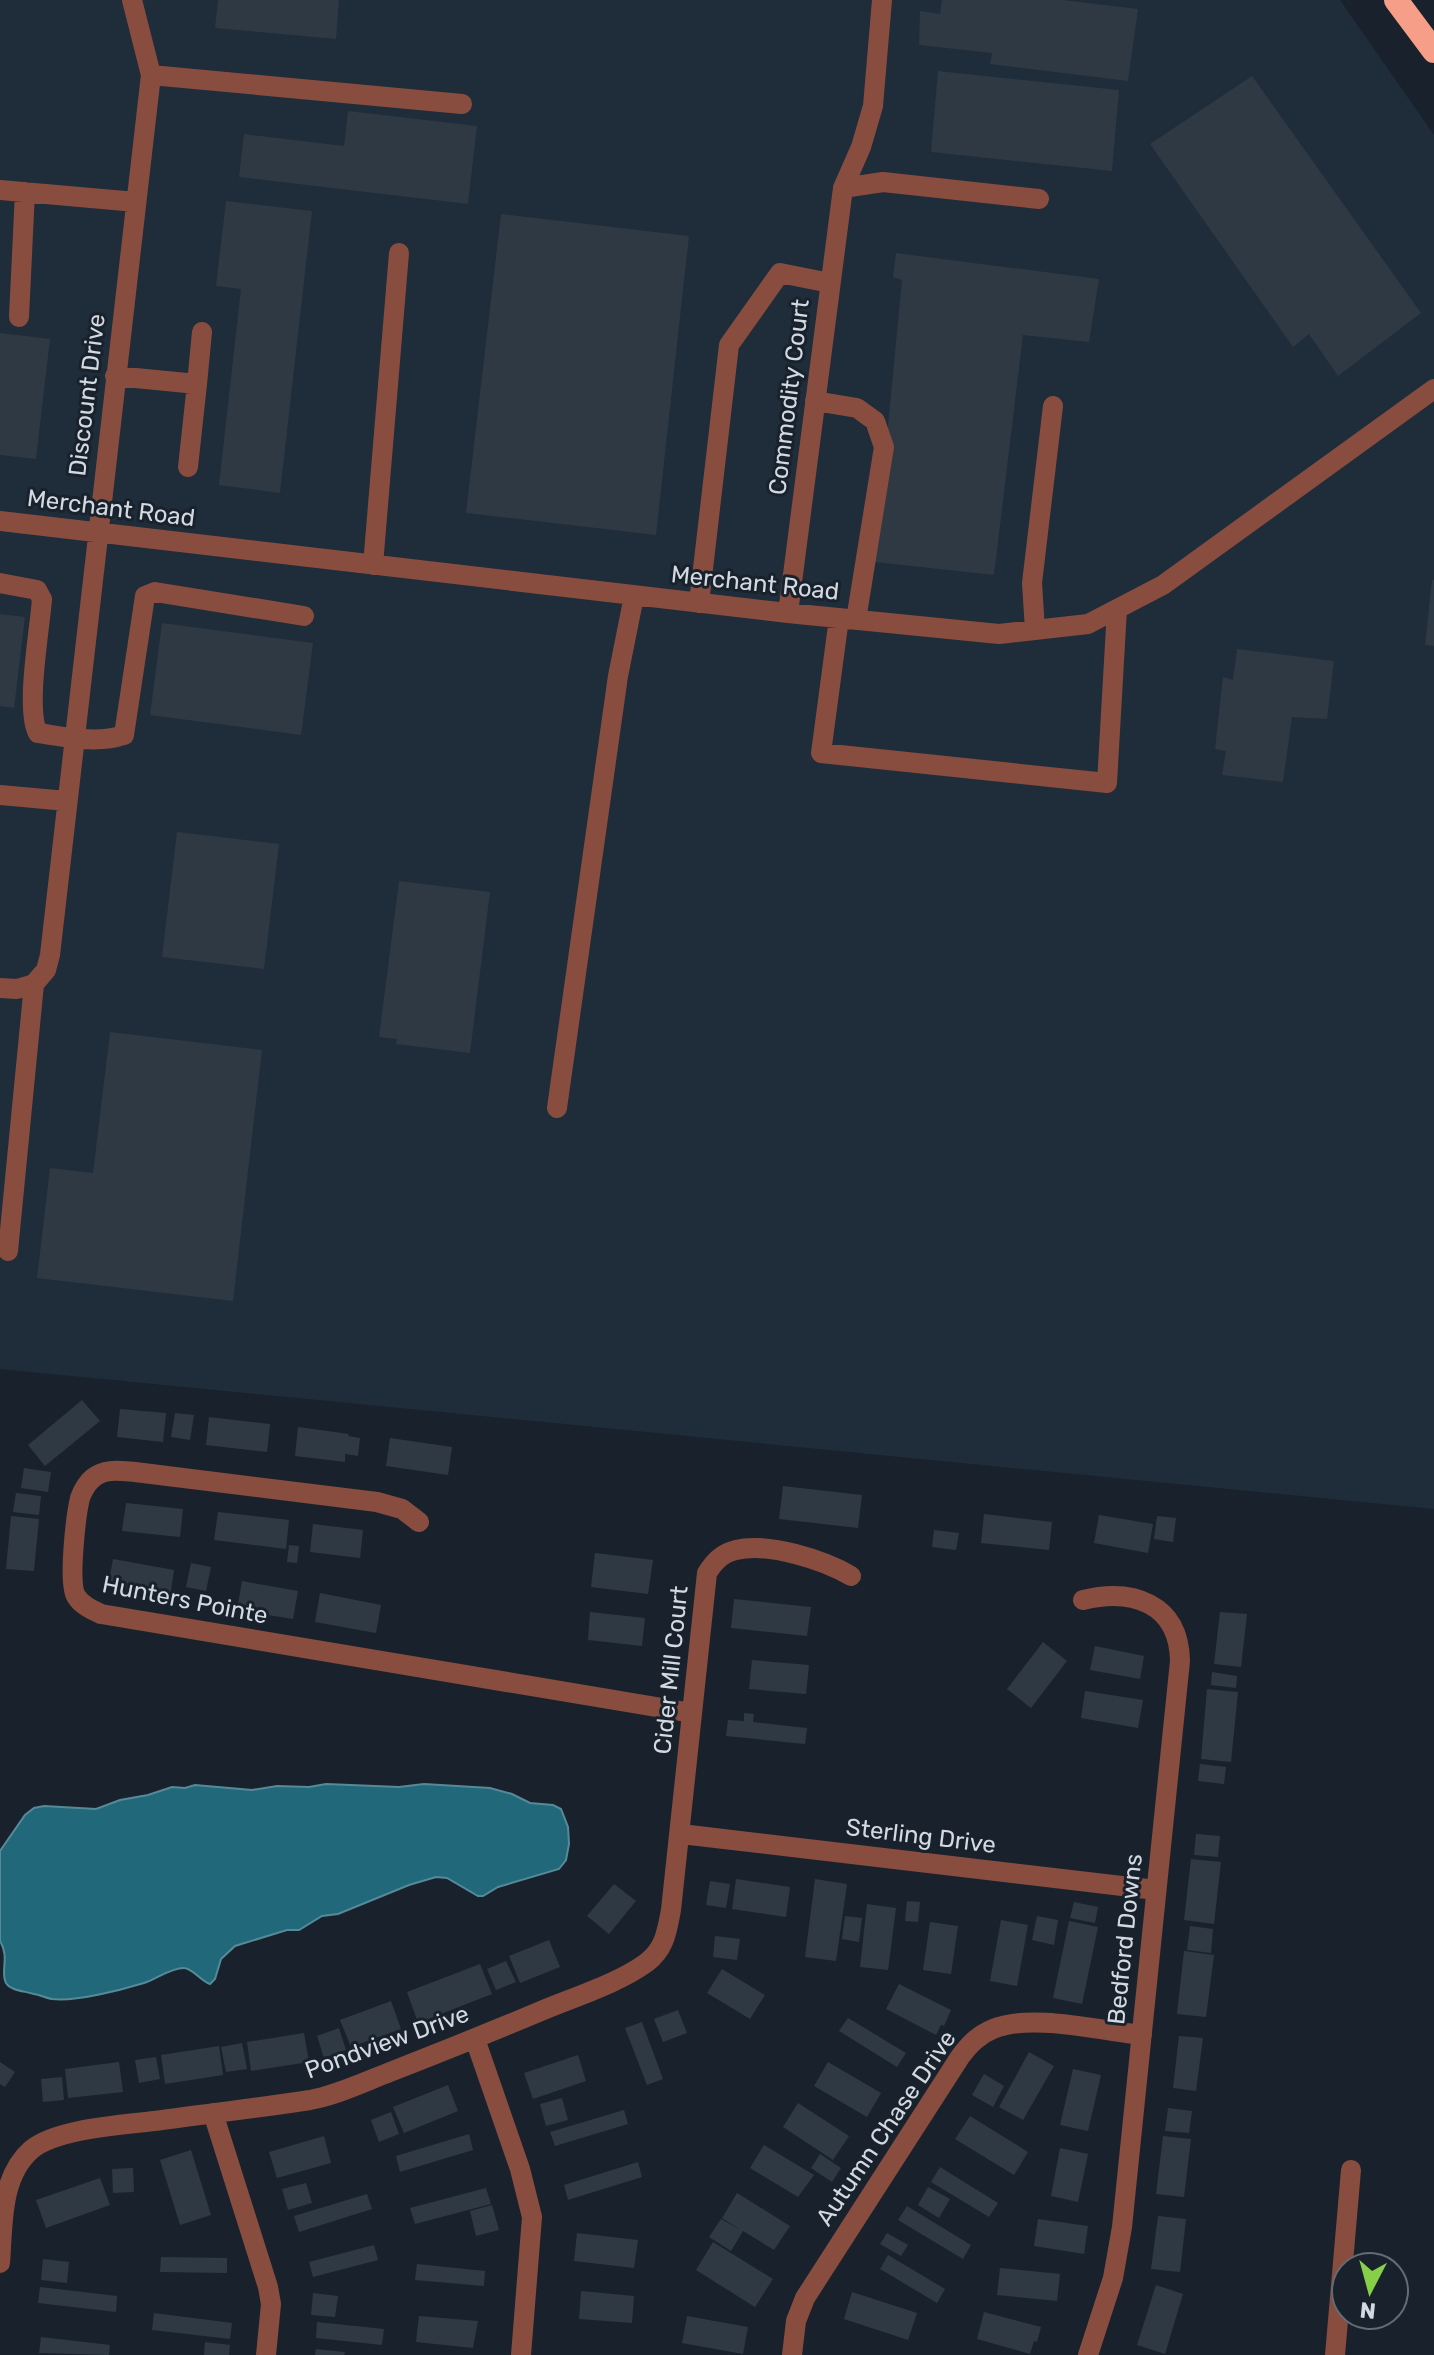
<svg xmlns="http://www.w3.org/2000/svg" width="1434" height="2355" viewBox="0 0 1434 2355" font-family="Rubik,sans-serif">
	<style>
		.built { fill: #1f2c3a }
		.water { fill: #21687a; stroke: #568a99; stroke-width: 2 }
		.building { fill: #2f3944 }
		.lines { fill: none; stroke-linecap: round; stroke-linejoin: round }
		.minor { stroke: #884d3f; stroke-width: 20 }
		.highway { stroke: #f69e88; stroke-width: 24 }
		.labels { text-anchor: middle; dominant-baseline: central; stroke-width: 6; stroke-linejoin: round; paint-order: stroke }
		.street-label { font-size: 24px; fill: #d3d9e0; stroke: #19222c }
	</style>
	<rect width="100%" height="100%" fill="#19222c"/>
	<path class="built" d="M0,0H1340L1434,135V1509L0,1369Z"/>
	<path class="water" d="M326,1784L399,1787L424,1784L490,1788L512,1794L530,1803L553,1805L561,1809L568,1827L569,1844L566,1860L559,1869L498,1887L483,1896H478L447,1878L436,1877L409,1885L338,1914L322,1916L299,1930H287L235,1946L221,1959L215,1979L210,1984C201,1981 192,1968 184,1968C170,1968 157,1979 144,1983C121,1990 75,2002 52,1999C46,1998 40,1995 34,1994C25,1991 11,1991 6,1983C0,1972 10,1957 0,1941V1851L25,1815L34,1808L44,1806L96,1809L120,1800L148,1795L172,1787L185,1788L195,1785L252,1790L277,1786L309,1787Z"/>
	<path class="building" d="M218,0H339L336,39L215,28Z
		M942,0H1063L1138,9L1128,81L990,64L992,53L919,45L920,11L940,14Z
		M938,71L1119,90L1112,171L931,152Z
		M1252,76L1421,313L1338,376L1309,334L1293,347L1150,144Z
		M348,111L477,126L468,204L239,177L244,134L344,146Z
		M226,201L312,211L280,493L219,485L241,289L216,286Z
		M501,214L689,236L656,535L466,513Z
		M896,253L1099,279L1089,342L1023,335L994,575L875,562L902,280L893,277Z
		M0,333L50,339L36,459L0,455Z
		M1432,580H1434V646L1425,645Z
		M0,614L25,617L14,708L0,706Z
		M162,623L313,643L301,735L150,715Z
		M1237,649L1334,661L1327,719L1292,717L1283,782L1222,775L1226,751L1215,749L1223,677L1233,680Z
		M177,832L279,844L264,969L162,957Z
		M399,881L490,892L470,1053L396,1044L397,1039L379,1037Z
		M110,1032L262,1050L233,1301L37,1278L50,1168L93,1173Z
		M82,1400L100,1421L45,1466L28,1445Z
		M120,1409L166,1413L163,1442L117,1437Z
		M175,1413L194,1415L190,1440L171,1437Z
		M209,1417L270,1424L267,1452L206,1445Z
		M298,1427L349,1434L348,1436L360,1438L358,1456L345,1454V1462L295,1456Z
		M390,1438L452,1447L448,1475L386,1466Z
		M24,1468L51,1472L48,1492L21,1488Z
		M783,1486L862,1495L858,1528L779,1519Z
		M16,1493L41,1496L39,1515L13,1512Z
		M126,1503L183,1509L180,1537L122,1531Z
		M218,1512L289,1520L286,1549L214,1540Z
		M984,1514L1052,1522L1049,1550L981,1543Z
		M1099,1515L1153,1524L1148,1553L1094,1543Z
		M11,1516L39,1519L34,1571L6,1569Z
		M1157,1516L1176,1518L1173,1542L1154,1539Z
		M313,1524L363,1530L360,1558L310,1552Z
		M934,1530L959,1533L956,1550L932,1547Z
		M289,1545L299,1546L297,1563L287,1562Z
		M595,1553L653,1560L648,1594L591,1587Z
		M113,1559L174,1570L170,1597L108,1587Z
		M191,1563L211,1567L206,1591L186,1587Z
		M242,1581L298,1591L293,1619L237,1610Z
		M320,1593L381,1605L376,1633L315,1622Z
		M734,1599L811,1607L807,1636L731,1628Z
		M590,1612L645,1618L642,1646L588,1640Z
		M1220,1612L1247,1614L1241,1667L1214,1664Z
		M1043,1642L1067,1661L1031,1708L1007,1689Z
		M1095,1646L1144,1656L1140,1679L1090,1670Z
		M752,1660L809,1665L806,1694L749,1689Z
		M1212,1672L1237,1676L1236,1688L1211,1685Z
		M1207,1689L1238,1692L1231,1762L1201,1759Z
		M1085,1691L1143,1700L1138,1728L1081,1718Z
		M744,1713L754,1714L753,1722L807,1728L805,1744L726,1736L728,1720L744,1721Z
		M1200,1764L1226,1767L1224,1784L1198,1781Z
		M1196,1834L1220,1836L1218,1857L1194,1855Z
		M1191,1859L1221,1862L1214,1924L1184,1920Z
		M736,1879L790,1887L786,1917L732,1909Z
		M815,1879L847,1884L836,1961L805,1957Z
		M710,1881L730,1884L726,1908L706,1905Z
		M614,1884L636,1901L609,1934L587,1916Z
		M907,1901L920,1902L918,1922L905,1921Z
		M1074,1902L1098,1907L1095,1923L1070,1918Z
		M867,1904L896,1908L888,1970L860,1967Z
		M845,1916L862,1918L859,1942L842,1939Z
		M1037,1916L1058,1920L1054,1945L1032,1940Z
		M1001,1920L1028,1925L1017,1986L990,1981Z
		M1069,1921L1098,1927L1082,2004L1053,1998Z
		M930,1922L958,1926L951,1974L923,1970Z
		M1190,1926L1213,1929L1211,1953L1187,1950Z
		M715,1936L740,1939L737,1960L713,1957Z
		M549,1940L560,1967L520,1983L509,1956Z
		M1184,1951L1214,1955L1206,2017L1177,2014Z
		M506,1961L516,1982L496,1990L487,1969Z
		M480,1964L492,1994L418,2023L407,1992Z
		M722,1969L765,1995L750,2019L707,1993Z
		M899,1984L951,2010L944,2026L941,2025L936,2035L886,2009Z
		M391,2001L401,2029L351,2047L340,2020Z
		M678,2010L687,2033L663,2042L654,2019Z
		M848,2018L906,2053L897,2067L839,2031Z
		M642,2022L663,2079L647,2085L625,2028Z
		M339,2028L346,2050L324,2058L317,2036Z
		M304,2033L309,2062L251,2071L247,2042Z
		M1179,2036L1203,2038L1196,2091L1173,2088Z
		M242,2043L247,2069L226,2072L221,2047Z
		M219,2046L223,2075L165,2084L161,2055Z
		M1029,2052L1054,2066L1023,2120L999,2107Z
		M578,2055L586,2081L533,2099L524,2073Z
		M156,2057L160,2079L139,2083L135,2060Z
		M0,2062L15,2072L5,2087L0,2084Z
		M119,2062L123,2092L68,2098L65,2069Z
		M828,2062L881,2093L867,2117L814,2086Z
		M1073,2069L1101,2075L1088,2131L1060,2125Z
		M984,2074L1004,2086L993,2107L972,2095Z
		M62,2077L64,2100L43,2102L41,2079Z
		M448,2085L458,2111L404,2133L393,2107Z
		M562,2098L568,2120L546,2126L540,2104Z
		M798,2103L849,2136L833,2160L783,2127Z
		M1168,2108L1192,2111L1189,2133L1165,2131Z
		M624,2110L628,2124L555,2146L550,2132Z
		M391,2112L399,2134L379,2142L371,2120Z
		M970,2116L1028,2152L1014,2175L955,2139Z
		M469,2134L473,2150L400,2172L396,2156Z
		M324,2136L331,2163L277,2178L269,2152Z
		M1163,2136L1191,2139L1184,2197L1156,2194Z
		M764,2145L814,2175L798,2197L750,2168Z
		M1060,2148L1088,2154L1078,2202L1051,2196Z
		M191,2150L211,2215L180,2225L160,2160Z
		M820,2154L841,2168L832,2182L811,2168Z
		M638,2162L642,2177L568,2200L564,2185Z
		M940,2167L998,2203L989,2217L931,2182Z
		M133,2168L134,2192L113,2193L112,2169Z
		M100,2178L110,2205L46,2228L36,2200Z
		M306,2183L312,2203L288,2210L282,2189Z
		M928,2187L950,2199L939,2218L918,2205Z
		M486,2188L491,2204L415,2224L410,2208Z
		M737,2193L790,2226L774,2250L743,2231L731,2251L709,2237L721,2219L739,2229L722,2218Z
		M367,2194L372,2209L299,2232L294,2216Z
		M492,2205L499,2230L476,2236L470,2211Z
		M907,2206L971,2245L963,2259L898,2220Z
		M1158,2216L1186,2219L1180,2272L1151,2269Z
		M1038,2219L1088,2226L1084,2254L1034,2246Z
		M577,2233L638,2240L634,2268L574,2261Z
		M887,2233L908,2245L901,2256L880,2244Z
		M713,2242L773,2279L755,2307L696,2270Z
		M374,2245L378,2260L313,2277L309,2262Z
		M888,2255L945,2289L937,2303L880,2269Z
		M161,2257L227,2258V2273L160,2272Z
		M43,2259L69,2262L67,2283L41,2280Z
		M417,2264L485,2271L484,2286L415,2280Z
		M1000,2268L1060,2274L1057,2301L997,2295Z
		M1156,2285L1183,2294L1165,2354L1137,2345Z
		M40,2287L117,2296L116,2312L38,2303Z
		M581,2291L634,2296L632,2323L579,2319Z
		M852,2292L917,2313L908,2340L844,2319Z
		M313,2293L338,2296L335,2317L311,2315Z
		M984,2312L1041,2327L1037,2342L1034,2341L1030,2354L977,2339Z
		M154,2313L232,2323L230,2339L152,2330Z
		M419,2316L478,2321L473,2348L416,2342Z
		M687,2316L748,2327L743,2354L682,2343Z
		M317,2322L384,2329L382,2345L316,2338Z
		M41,2337L110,2345L109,2355L39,2353Z
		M205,2342L230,2345L229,2355H204Z
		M316,2349L345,2352L344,2355H315Z"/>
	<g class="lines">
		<path class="minor" d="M151,75L462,104
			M843,188L883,182L1039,199
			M0,190L136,202
			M19,317L25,192
			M115,376L197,384L188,467
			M197,384L202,332
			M815,401L857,408L875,421L884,447L856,620
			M0,521L788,613L999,634L1088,624L1163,585L1434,389
			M373,565L399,253
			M0,583L37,590L42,599C40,628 25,710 38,733C67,737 96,744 124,735L145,596L155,592L304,616
			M699,603L729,345L780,273L830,283
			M788,613L843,188L861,147L873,106L882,0
			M839,618L821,753L1107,783L1117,609
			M1035,630L1032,583L1053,406
			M0,795L67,801
			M34,984L46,970L50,955L151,75L132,0
			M0,988L17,989L34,984
			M557,1108L618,676L634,596
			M8,1251L34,984
			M419,1522L402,1509L377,1502L135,1472C121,1471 105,1468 93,1478C87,1483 83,1490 80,1498C76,1515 68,1582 76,1596C81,1605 92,1610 101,1614L692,1713
			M1083,1600C1132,1588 1179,1603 1180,1661L1122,2227L1113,2278L1088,2355
			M681,1834L1156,1890
			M475,2039L520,2169L532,2217L521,2355
			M213,2113L268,2287L271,2304L266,2355
			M0,2263C3,2226 0,2177 31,2150C55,2129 121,2125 154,2121C206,2114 258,2108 310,2100C337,2095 364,2082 390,2072C441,2052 491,2032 541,2011C574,1997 617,1984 646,1963C665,1949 667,1931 671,1910L707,1573C714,1562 722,1553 736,1550C768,1542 824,1560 851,1576
			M792,2355L796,2321L805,2298L960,2057C969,2045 978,2035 993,2029C1030,2013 1101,2031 1142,2035
			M1335,2355L1351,2170"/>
		<path class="highway" d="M1396,0L1434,51"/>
	</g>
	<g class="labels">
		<g class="street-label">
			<text transform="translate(87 395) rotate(-83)">Discount Drive</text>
			<text transform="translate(789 397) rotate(-83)">Commodity Court</text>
			<text transform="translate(111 508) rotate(7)">Merchant Road</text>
			<text transform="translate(755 583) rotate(6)">Merchant Road</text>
			<text transform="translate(185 1600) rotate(11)">Hunters Pointe</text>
			<text transform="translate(671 1670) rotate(-84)">Cider Mill Court</text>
			<text transform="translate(921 1836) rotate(7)">Sterling Drive</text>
			<text transform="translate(1125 1939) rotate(-84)">Bedford Downs</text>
			<text transform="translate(387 2042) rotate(-20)">Pondview Drive</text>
			<text transform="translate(886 2128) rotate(-56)">Autumn Chase Drive</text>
		</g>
	</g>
	<g transform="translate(1370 2291) rotate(186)"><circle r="38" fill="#19222c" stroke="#636b74" stroke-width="2"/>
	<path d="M0-6L14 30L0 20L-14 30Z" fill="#88cf49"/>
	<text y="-12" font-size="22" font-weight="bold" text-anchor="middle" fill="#d3d9e0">N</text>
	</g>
</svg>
